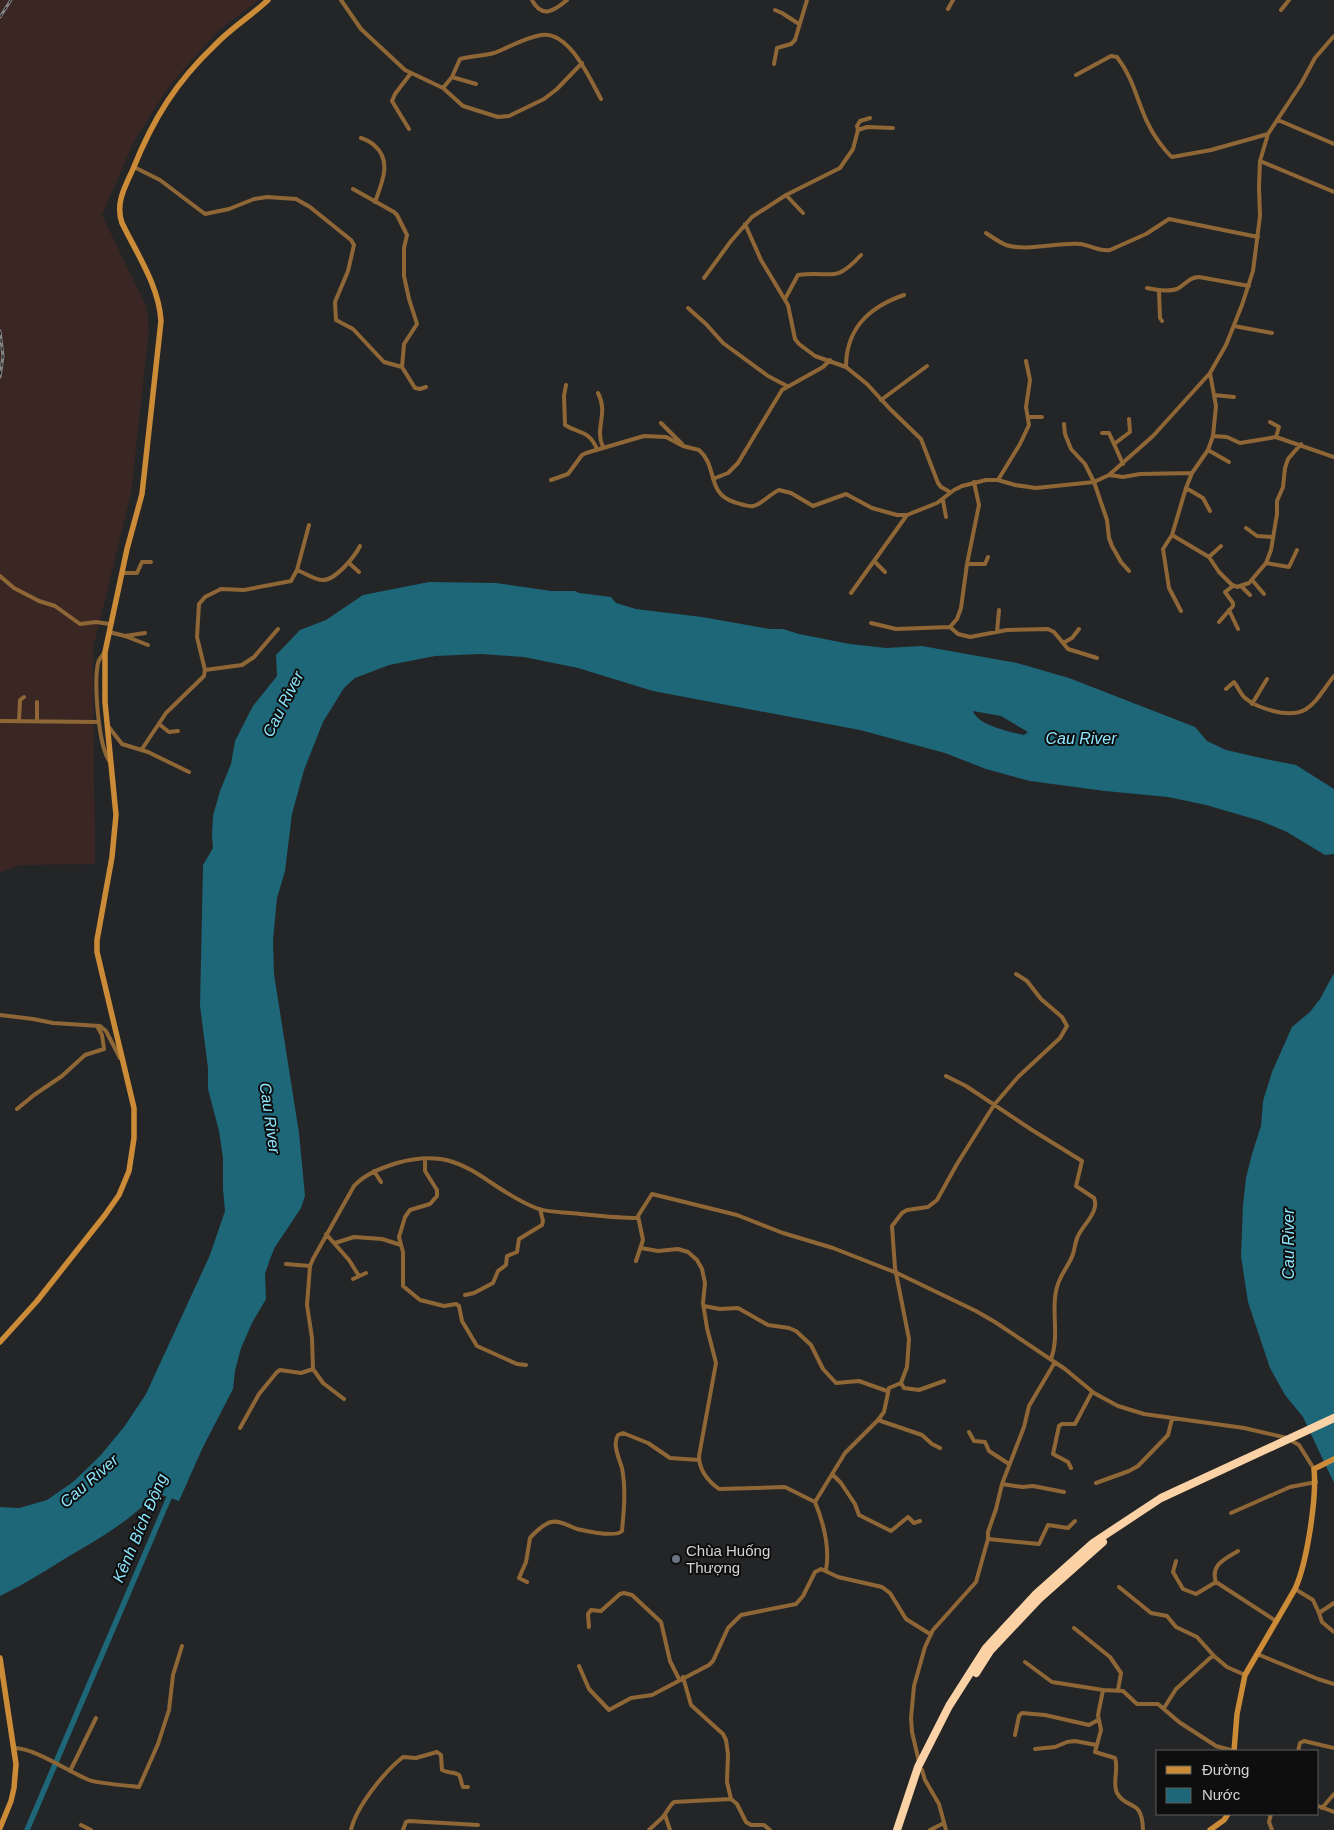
<svg xmlns="http://www.w3.org/2000/svg" width="1334" height="1830" viewBox="0 0 1334 1830" font-family="Helvetica,sans-serif">
	<style>
		.industrial { fill: #3a2723 }
		.water { fill: #1d6779; fill-rule: evenodd }
		.lines { fill: none; stroke-linecap: round; stroke-linejoin: round }
		.canal { stroke: #1d6779; stroke-width: 5.5 }
		.street { stroke: #8f6736; stroke-width: 4 }
		.secondary { stroke: #cc8b37; stroke-width: 5.5 }
		.highway { stroke: #fad2a5; stroke-width: 8 }
		.rail-casing { stroke: #848587; stroke-width: 3 }
		.rail { stroke: #0e0e0f; stroke-width: 1; stroke-dasharray: 4; stroke-linecap: butt }
		.worship-dot { fill: #6b7280; stroke: #0e0e0f; stroke-width: 2 }
		.labels { text-anchor: middle; dominant-baseline: central; stroke-width: 4; stroke-linejoin: round; paint-order: stroke }
		.poi-label { font-size: 15px; fill: #d4d4d6; stroke: #0e0e0f; text-anchor: start }
		.water-label { font-size: 16px; font-style: italic; fill: #8be6fe; stroke: #0e0e0f }
	</style>
	<rect width="100%" height="100%" fill="#242527"/>
	<path class="industrial" d="M0,0H259L219,30L170,85L134,141L102,215L147,308L149,329L131,493L93,649L95,864L21,865L0,872Z"/>
	<path class="water" d="M429,582L496,583L551,591H575L579,593L611,597L616,603L636,609L702,617L769,629H783L799,634L850,644L886,648L922,646L1017,663L1069,678L1195,727L1207,741L1226,750L1270,760L1296,765L1334,789V854L1325,855L1287,832L1261,821L1206,805L1168,797L1105,791L1030,781L986,769L945,753L860,730L653,691L578,668L524,657L481,654L435,656L389,665L355,678L344,688L323,722L304,770L292,814L285,871L277,898L273,940L274,974L299,1133L305,1196L301,1208L275,1247L270,1259L265,1274L266,1299L252,1323L241,1348L235,1371L233,1389L202,1449L179,1501L156,1493C131,1520 102,1537 71,1555C48,1569 25,1584 0,1596V1507L19,1508L47,1500L73,1482L100,1456L124,1427L146,1394L210,1255L225,1211L223,1189V1158L219,1131L208,1089V1068L200,1006L203,865L213,848L212,835L213,816L220,791L231,764L235,741L253,706L277,676L276,655L300,630L326,620L363,595ZM973,711L1001,716L1028,732L1024,735C1010,732 977,725 973,711Z
		M1334,973V1483L1303,1417L1285,1395L1270,1368L1248,1302L1241,1256L1243,1205L1246,1178L1252,1154L1261,1126L1263,1101L1272,1072L1292,1027L1310,1012L1320,999Z"/>
	<g class="lines">
		<path class="canal" d="M27,1830L171,1493"/>
		<path class="street" d="M341,0L361,29L405,70L443,88L463,106L498,117L509,116L544,99L557,89L582,63
			M532,0C542,19 554,11 567,0
			M948,9L953,0
			M775,10L782,13L799,24
			M1281,10L1289,0
			M774,64L777,48L791,44L795,40L807,0
			M1076,75L1111,56L1117,57C1138,84 1138,114 1159,142C1163,147 1167,153 1172,157L1211,150L1268,134
			M452,77L476,84
			M443,88L452,77L460,59C471,56 483,56 494,53C510,47 524,38 541,35C569,30 590,79 601,99
			M1278,120L1334,144
			M409,129L392,101L395,94L411,73
			M858,130L857,126L860,121L870,118
			M361,138C367,140 371,142 375,146C392,161 382,183 375,202
			M1260,161L1334,192
			M134,167L160,180L205,214L229,209L254,199L267,197L296,199L310,207L351,240L354,245L348,271L335,302L336,320L353,329L384,362L402,367
			M353,189L394,212L397,215L407,235L404,248V276L409,299L417,324L404,344L402,367L415,388L420,389L426,387
			M786,195L803,213
			M745,224L761,260L788,305L795,339L799,344L815,356L846,367L867,384L890,409L921,439L938,483L941,487L950,492
			M986,233C992,237 999,242 1006,245C1027,252 1058,242 1080,244C1090,245 1100,252 1110,250L1146,234L1169,219L1258,237
			M704,278L731,241L752,217L786,195L840,168L853,149L858,130L867,127L893,128
			M1147,288C1156,290 1168,292 1177,289C1185,285 1189,277 1199,277L1249,286
			M1159,290L1160,318L1162,321
			M785,299L798,275C831,270 834,285 861,255
			M688,308L706,324L723,343L768,376L787,386
			M1234,326L1272,333
			M846,367C846,328 869,307 904,295
			M566,385L564,396L565,425C579,434 589,430 597,449
			M598,393C609,414 594,428 603,447
			M1214,395L1234,397
			M881,400L927,366
			M1028,417H1042
			M1270,422L1279,427L1276,437
			M661,423L682,444
			M1064,424L1065,434L1071,449L1085,464L1094,482L1107,520L1109,538L1112,546L1121,562L1129,571
			M1102,433H1109L1114,444
			M1213,436L1227,437L1240,443L1276,437L1334,457
			M1208,450L1229,462
			M1123,464L1114,444L1130,432L1129,419
			M1109,475L1123,477L1140,474L1192,473
			M713,479L728,473L738,463L782,390L823,367L830,360
			M551,480L568,474L582,455L586,453L644,436L666,437L683,446L699,450C718,466 706,493 734,502C740,504 747,507 753,506C761,505 771,493 779,490L791,493L813,506L846,494L872,508L897,515H907L937,503L954,490L962,486L986,480H998L1015,485L1036,488L1094,482L1109,475L1153,436L1210,373L1226,345L1242,305L1253,271L1260,216L1259,187L1260,161L1268,134L1301,84L1315,58L1334,36
			M998,480L1020,444L1029,425L1026,407L1030,380L1026,361
			M1186,488L1203,498L1210,511
			M943,500L946,517
			M1246,528L1257,536L1272,537
			M1172,535L1209,557L1219,572L1231,584L1237,587L1249,583L1266,563L1271,550L1277,514V501L1283,487L1285,468L1288,459L1301,444
			M1209,557L1221,546
			M874,561L885,572
			M349,563L359,572
			M1266,563L1289,567L1297,550
			M967,564H985L988,557
			M297,570C305,573 315,580 323,580C336,580 355,556 360,546
			M122,573H137L142,562H151
			M0,576L14,588L39,601L55,606L80,624L96,622L110,624
			M1252,580L1264,594
			M1241,586L1250,595
			M851,593L907,515
			M1229,610L1238,629
			M1181,611L1169,588L1163,549L1172,535L1186,488L1192,473L1208,450L1213,436L1216,406L1210,373
			M1219,622L1233,606V603L1225,592L1233,586
			M871,623L896,629L950,627L958,634L970,637L1007,630L1048,629L1054,632L1068,649L1097,658
			M950,627L957,619L961,608L967,564L979,505L974,482
			M109,632L125,636L145,633
			M997,632L999,610
			M125,636L148,645
			M1063,643L1072,638L1079,629
			M104,653C102,656 99,659 98,663C94,683 98,746 110,762
			M205,670L242,665L254,657L278,629
			M1226,689L1234,682C1238,687 1240,693 1245,698C1253,705 1263,708 1273,711C1309,720 1314,702 1334,676
			M1252,704L1267,679
			M0,721L98,722
			M19,721L20,700L24,697
			M37,721V702
			M159,724L169,732L178,731
			M108,726L122,744L148,752L189,772
			M142,749L166,713L204,676L205,670L197,637L199,604L205,597L221,589L244,590L291,581L297,570L309,525
			M0,1015L33,1019L53,1023L100,1026L106,1031L120,1058
			M946,1076L966,1086L1032,1130L1082,1161L1076,1186L1094,1198C1100,1211 1083,1225 1078,1236C1075,1242 1075,1248 1073,1254C1070,1263 1064,1270 1060,1279C1048,1304 1061,1333 1051,1359
			M17,1109L34,1095L62,1076L85,1055L104,1049L102,1035L97,1026
			M425,1159V1171L437,1190V1196L430,1204L410,1210L405,1217L399,1237L403,1252V1286L420,1300L444,1306L456,1304L459,1306L462,1321L477,1346L517,1364L526,1365
			M374,1171L381,1182
			M326,1234L349,1260L359,1276
			M335,1243L354,1237L382,1239L401,1245
			M641,1248L658,1251L678,1249L688,1252L697,1260L702,1269L705,1283L703,1303L707,1328L716,1363L699,1456C699,1470 708,1481 719,1489L785,1487L815,1502C824,1524 830,1547 826,1570
			M636,1261L643,1240L638,1216L652,1194L737,1215L783,1233L833,1248L897,1273L976,1311L995,1322L1065,1369L1094,1393L1118,1406L1144,1414L1244,1428L1287,1438L1299,1445L1314,1469
			M286,1264L310,1266
			M353,1279L366,1273
			M465,1295L474,1293L493,1283L498,1271L506,1265L507,1256L517,1252L519,1239L542,1225L543,1221L540,1209
			M704,1306L720,1309L738,1308L768,1325L789,1328L796,1331L811,1345L823,1369L836,1383L859,1381L887,1391
			M901,1383L904,1388L919,1390L944,1381
			M344,1399L323,1383L313,1369L312,1338L307,1305L310,1266L313,1259L354,1186C365,1174 381,1168 397,1163C465,1144 481,1186 536,1208C546,1212 558,1212 570,1213C592,1215 615,1218 638,1218
			M878,1420L922,1435L932,1444L940,1448
			M240,1428L259,1394L277,1372L280,1370L301,1373L313,1369
			M969,1432L974,1441L985,1442L989,1451L1009,1464
			M1071,1468L1068,1462L1053,1454L1059,1426L1062,1424H1075L1092,1392
			M832,1474L841,1483L855,1504L859,1515L891,1531L908,1517L914,1523L920,1521
			M1096,1483L1129,1471L1138,1466L1168,1435L1172,1419
			M1002,1484L1022,1487L1033,1486L1064,1492
			M815,1502L845,1453L878,1420L884,1412L889,1388L901,1383L907,1367L909,1339L895,1268L892,1226L902,1213L907,1210L928,1207L937,1200L957,1164L994,1105L1018,1077L1060,1038L1067,1026L1062,1017L1041,999L1027,981L1016,974
			M1231,1513L1290,1487L1316,1482
			M988,1539L1039,1544L1048,1525L1068,1528L1075,1521
			M1238,1551C1225,1559 1210,1565 1216,1582L1276,1621
			M1176,1561L1173,1572L1183,1589L1196,1594L1216,1582
			M527,1582L519,1578L526,1562L530,1538C534,1533 544,1524 551,1522C560,1520 569,1526 577,1529C586,1531 616,1538 622,1531C624,1510 626,1489 622,1468C619,1458 612,1444 618,1435L623,1433L648,1443L670,1458L699,1460
			M1119,1587L1151,1613L1167,1616L1176,1627L1197,1637L1214,1656L1227,1667L1245,1675
			M1295,1589L1313,1600L1319,1613L1322,1622L1334,1632
			M1319,1613L1334,1603
			M589,1627L588,1614L591,1610L601,1611L620,1594L624,1593L632,1595L661,1622L670,1661L679,1679
			M1074,1628L1110,1657L1121,1673L1118,1690
			M1257,1654L1318,1679L1334,1684
			M1025,1662L1052,1682L1103,1690L1123,1691L1137,1704H1158L1179,1722L1216,1746L1234,1751
			M579,1666L589,1689L609,1710L631,1698L652,1695L709,1665L713,1661L728,1628L741,1615L796,1604L803,1596L815,1572L821,1569L838,1577L882,1587L890,1593L906,1619L930,1634
			M683,1677L691,1705L723,1734L726,1740L728,1754L727,1782L731,1799L737,1804L746,1822L751,1825H764L770,1830
			M1103,1690L1098,1715L1101,1730L1095,1752L1115,1758C1119,1768 1112,1784 1117,1793C1127,1811 1142,1797 1143,1830
			M1164,1708L1176,1689L1210,1658L1214,1656
			M1015,1735L1019,1716L1022,1713L1045,1715L1089,1725L1098,1720
			M14,1748C35,1748 69,1772 89,1780C96,1783 130,1786 139,1787L158,1744L169,1710L173,1675L182,1646
			M1035,1749L1055,1747L1067,1742L1075,1741L1096,1745
			M1298,1751L1300,1743L1304,1741L1334,1748
			M919,1762L912,1732L911,1718L914,1686L925,1647L933,1630L976,1582L988,1539V1532L996,1509L1002,1484L1024,1427L1029,1406L1055,1362
			M922,1770L925,1780L939,1804L946,1830
			M70,1771L96,1718
			M1318,1806L1334,1812
			M1322,1808L1334,1794
			M1271,1814L1269,1822L1272,1830
			M665,1815L670,1830
			M81,1825L91,1830
			M351,1830C356,1807 384,1772 403,1757L416,1758L437,1752L441,1755L442,1770C446,1773 456,1772 459,1775C461,1777 461,1784 463,1787H468
			M403,1830L406,1822L409,1821L478,1825
			M649,1830L663,1817L671,1805L674,1802L731,1799
			M930,1830L944,1823"/>
		<path class="secondary" d="M0,1342L37,1301L105,1215L119,1195L129,1171L134,1138V1108L97,952V940L112,857L116,815L105,702V652L127,549L142,494L161,321C159,286 137,254 122,223C115,203 125,187 133,169C153,119 176,82 215,45C231,28 251,16 268,0
			M0,1658L16,1764L14,1788L11,1801L0,1828
			M1234,1751L1237,1714L1245,1675L1295,1589C1307,1563 1317,1497 1314,1469L1334,1459
			M1210,1830L1224,1820L1228,1814"/>
		<path class="highway" d="M976,1673L990,1651L1039,1599L1103,1542
			M897,1830L918,1767L949,1706L986,1648L1036,1594L1093,1543L1161,1498L1334,1418"/>
		<defs>
			<path id="rail" d="M0,17L11,0
				M0,331L3,356L0,377"/>
		</defs>
		<use href="#rail" class="rail-casing"/>
		<use href="#rail" class="rail"/>
	</g>
	<circle class="worship-dot" cx="676" cy="1559" r="5"/>
	<g class="labels">
		<g class="poi-label">
			<text x="686" y="1550">Chùa Huống<tspan x="686" dy="17">Thượng</tspan></text>
		</g>
		<g class="water-label">
			<text transform="translate(283 704) rotate(-63)">Cau River</text>
			<text x="1081" y="738">Cau River</text>
			<text transform="translate(270 1118) rotate(82)">Cau River</text>
			<text transform="translate(1288 1244) rotate(-90)">Cau River</text>
			<text transform="translate(89 1481) rotate(-41)">Cau River</text>
			<text transform="translate(140 1528) rotate(-67)">Kênh Bích Động</text>
		</g>
	</g>
	<rect x="1156" y="1750" width="162" height="65" fill="#0e0e0f" stroke="#5d5d5f"/>
	<rect x="1166" y="1766" width="25" height="8" fill="#cc8b37" stroke="#5d5d5f"/>
	<text x="1202" y="1775" font-size="15" fill="#d4d4d6">Đường</text>
	<rect x="1166" y="1788" width="25" height="15" fill="#1d6779" stroke="#5d5d5f"/>
	<text x="1202" y="1800" font-size="15" fill="#d4d4d6">Nước</text>
</svg>
